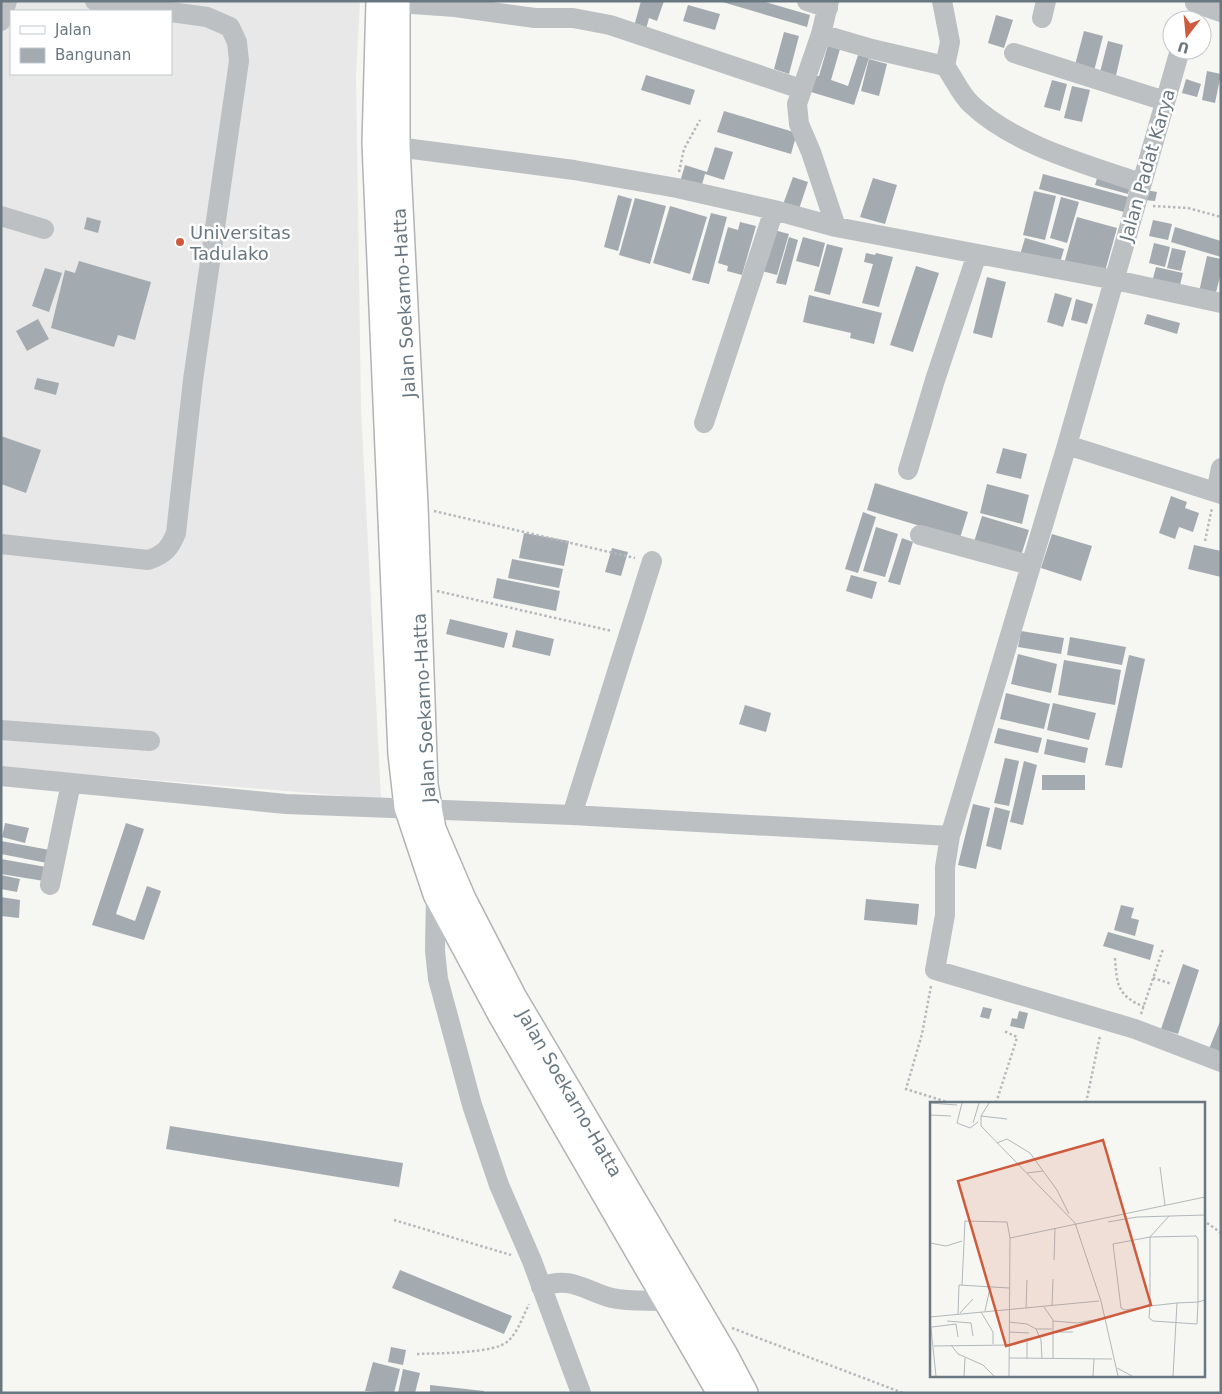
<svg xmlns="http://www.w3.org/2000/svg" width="1222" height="1394" viewBox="0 0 1222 1394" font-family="'DejaVu Sans',sans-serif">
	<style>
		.built { fill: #e7e8e7; fill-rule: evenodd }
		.building { fill: #a4abb0 }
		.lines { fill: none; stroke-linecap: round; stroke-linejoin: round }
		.major-casing { stroke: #b0b4b7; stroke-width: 28 }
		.path { stroke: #b6b9bc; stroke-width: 2.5; stroke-dasharray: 2.5 2.5; stroke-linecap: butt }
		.minor { stroke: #bcc0c3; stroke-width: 20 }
		.major { stroke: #fff; stroke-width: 25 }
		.poi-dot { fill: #cd5b3c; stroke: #fff; stroke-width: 2 }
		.labels { text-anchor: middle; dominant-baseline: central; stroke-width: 5; stroke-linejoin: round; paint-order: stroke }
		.street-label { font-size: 18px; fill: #697781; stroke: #fff }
		.poi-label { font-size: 18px; fill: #697781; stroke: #fff; text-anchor: start }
		.inset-road { fill: none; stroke: #b1b8bb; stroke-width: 1 }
		.view { fill: #cd5b3c; fill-opacity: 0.15; stroke: #cd5b3c; stroke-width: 2.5 }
		.inset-edge { fill: none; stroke: #697781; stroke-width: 2.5 }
	</style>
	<rect width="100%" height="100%" fill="#f6f6f3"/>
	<path class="built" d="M1,1H360L356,75L361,409L381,799L1,767ZM11,11H171V74H11Z"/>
	<path class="building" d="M641,1H664L657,21L649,18L645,33L633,30Z
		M719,1H762L810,15L807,27Z
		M688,5L720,14L715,30L683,21Z
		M996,15L1013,20L1004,48L988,43Z
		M1084,31L1103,36L1094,71L1075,65Z
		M784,32L799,36L789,74L774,69Z
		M1108,41L1123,45L1114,84L1098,80Z
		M828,45L840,49L831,80L848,86L858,55L869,58L854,105L811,92L816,76H819Z
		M869,59L887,64L879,96L861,91Z
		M1207,71L1221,74L1215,103L1202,100Z
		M646,75L695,90L690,105L641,90Z
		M1186,79L1201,84L1197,97L1182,93Z
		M1052,80L1067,84L1060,111L1044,107Z
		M1072,86L1090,90L1082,122L1064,118Z
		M724,111L797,133L791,154L717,132Z
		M715,147L733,152L724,180L705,174L701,188L680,182L685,165L707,172Z
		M1043,174L1128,197L1124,212L1039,189Z
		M1098,175L1131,183L1128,194L1095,185Z
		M793,177L808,182L797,215L781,210Z
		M873,178L897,185L885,224L860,217Z
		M1146,190L1157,192L1155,201L1144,200Z
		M1034,191L1056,196L1045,240L1023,235Z
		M618,195L632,199L618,251L604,247Z
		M1061,197L1079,202L1067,243L1050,238Z
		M635,198L666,206L650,264L619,255Z
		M670,206L707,217L690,274L653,263Z
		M711,213L727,217L709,284L692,280Z
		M87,217L101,221L98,233L84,229Z
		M1077,217L1117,228L1104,275L1064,264Z
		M1153,220L1172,224L1168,240L1149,236Z
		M740,222L756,226L742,275L727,271L728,266L718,263L728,227L738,230Z
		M1175,227L1221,241V257L1171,242Z
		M774,230L789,234L777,275L762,271Z
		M789,237L798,240L786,285L776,283Z
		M803,237L825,243L819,267L796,261Z
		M1025,238L1064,249L1059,266L1020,255Z
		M1154,243L1170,247L1165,267L1149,263Z
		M827,244L843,248L830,295L814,291Z
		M1172,248L1186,251L1181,271L1167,268Z
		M866,253L875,255L876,253L893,257L879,307L862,303L873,264L864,262Z
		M1207,256L1221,259V273L1215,296L1199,292Z
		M79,261L151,282L135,340L118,335L114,347L51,328L65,270L75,273Z
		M916,266L939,273L913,352L890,345Z
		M1156,267L1183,273L1179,289L1152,282Z
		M45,268L62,273L49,312L32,306Z
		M987,277L1006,282L992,338L973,333Z
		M1055,293L1072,298L1063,327L1047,322Z
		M809,295L882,313L874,344L850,338L851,333L803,322Z
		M1076,299L1093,304L1087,324L1071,320Z
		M1147,314L1180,323L1177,334L1144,324Z
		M38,319L49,339L27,351L16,331Z
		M37,378L59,383L56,395L34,389Z
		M1,436L41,450L26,493L1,484Z
		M1003,448L1027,454L1021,479L996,473Z
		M875,483L968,512L960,538L867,510Z
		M987,484L1029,495L1022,524L980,513Z
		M1171,496L1187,502L1185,508L1199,513L1193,532L1179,527L1175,539L1159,533Z
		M863,512L876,517L858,573L845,569Z
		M982,516L1029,530L1021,556L974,542Z
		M876,527L898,534L885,577L863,571Z
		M524,533L569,541L564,566L519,558Z
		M1052,534L1092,546L1081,581L1041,568Z
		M902,538L913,542L900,585L888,582Z
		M1194,545L1221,551V577L1188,569Z
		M612,548L628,552L621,576L605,572Z
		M512,559L563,569L559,588L508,578Z
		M851,575L877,582L872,599L846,591Z
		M497,578L560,591L556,611L493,598Z
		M450,619L508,633L504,648L446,634Z
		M516,630L554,639L550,656L512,647Z
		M1021,631L1064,638L1061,654L1018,647Z
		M1070,637L1126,647L1122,665L1067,655Z
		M1018,654L1057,664L1051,693L1011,684Z
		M1129,655L1145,659L1122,768L1105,765Z
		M1064,660L1121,670L1115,705L1058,695Z
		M1006,693L1050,704L1044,729L1000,719Z
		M1053,703L1096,713L1089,740L1047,730Z
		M745,705L771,713L766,732L739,724Z
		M998,728L1042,738L1038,753L994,743Z
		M1047,739L1088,748L1085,763L1044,754Z
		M1005,758L1019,761L1009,806L994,803Z
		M1024,761L1037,765L1023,825L1010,822Z
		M1042,775H1085V790H1042Z
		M973,804L990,808L976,869L958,865Z
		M995,807L1010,811L1001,850L986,846Z
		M5,823L29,828L25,843L2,837Z
		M126,823L144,829L116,914L135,921L147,886L161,891L144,940L92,925Z
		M1,841L50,850L47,863L1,854Z
		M1,859L46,867L44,881L1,874Z
		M1,875L20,879L17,892L1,889Z
		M1,897L20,900L19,918L1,916Z
		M866,899L919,904L917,925L864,920Z
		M1121,905L1134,908L1131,918L1139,920L1135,936L1114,930Z
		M1108,932L1154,945L1150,960L1103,946Z
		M1183,964L1199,970L1178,1034L1161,1029Z
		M983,1007L992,1009L989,1019L980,1017Z
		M1019,1011L1028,1013L1024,1029L1010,1026L1012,1018L1017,1019Z
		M1221,1019V1053L1209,1049Z
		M170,1126L403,1163L399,1187L166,1149Z
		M400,1270L512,1316L504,1334L392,1288Z
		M391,1347L406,1350L403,1365L388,1362Z
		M373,1362L400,1369L394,1393L365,1391Z
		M403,1369L420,1373L415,1393H398Z
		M430,1385L484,1391V1393H430Z"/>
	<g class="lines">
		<defs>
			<path id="major" d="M379,1L375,143L401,754L407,807L436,894L501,1015L720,1393
				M397,1V147L415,506L425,785L433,829L463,899L513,996L725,1355L745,1393"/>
		</defs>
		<use href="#major" class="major-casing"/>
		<path class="path" d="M679,172L684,149L700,120
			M1153,206L1188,208L1221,217
			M434,511L635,558
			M1205,541L1212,508
			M437,591L612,631
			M1115,958C1117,985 1117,995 1144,1007
			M1153,978L1172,984
			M931,986L922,1034L906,1089L950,1103
			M1141,1014L1163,949
			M996,1103L1016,1041L1017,1037L1004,1031
			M1086,1103L1100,1036
			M394,1220L511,1255
			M1203,1220L1221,1233
			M732,1328L903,1393
			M417,1354C437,1353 495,1354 508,1341C518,1332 523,1316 529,1304"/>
		<path class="minor" d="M95,1L166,11
			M807,1L828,8
			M829,1L821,34L797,104L799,124L811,152L836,227
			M942,1L950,42L945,66
			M384,2L455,7L535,18H573L610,25L801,89
			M1195,3L1221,12
			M1042,18L1046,1
			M1,21L7,1
			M821,34L872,49L945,66C954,78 960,94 971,104C1014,145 1085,164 1141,183
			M1014,53L1165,101
			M397,147L574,170L677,188L774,210L836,227L1115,280L1221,303
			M1,216L44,229
			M704,423L774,210
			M1067,445L1221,494
			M908,470L935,380L977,254
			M1216,492L1221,468
			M920,535L1029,565
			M1,544L148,560C164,555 170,548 176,533L193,380L239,61L237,42L230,27L207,17L171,12
			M1,730L150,741
			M1,776L286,804L572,815L950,836L1067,445L1180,50
			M572,815L652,561
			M950,836L945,867V915L935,970L1135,1029L1221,1062
			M50,885L71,783
			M436,894L435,951L438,979L472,1105L499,1185L532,1261L581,1393
			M541,1287C571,1275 585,1291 612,1298C629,1302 649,1300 666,1301"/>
		<use href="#major" class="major"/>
	</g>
	<circle class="poi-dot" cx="180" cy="242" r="5"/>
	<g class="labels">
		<g class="street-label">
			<text transform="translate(1147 165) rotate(-74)">Jalan Padat Karya</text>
			<text transform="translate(404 303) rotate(-93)">Jalan Soekarno-Hatta</text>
			<text transform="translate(424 708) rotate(-93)">Jalan Soekarno-Hatta</text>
			<text transform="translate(570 1093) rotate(60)">Jalan Soekarno-Hatta</text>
		</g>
		<g class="poi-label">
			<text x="190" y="232">Universitas<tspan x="190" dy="21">Tadulako</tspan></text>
		</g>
	</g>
	<g transform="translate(930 1102)">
		<rect width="275" height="275" fill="#f6f6f3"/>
		<path class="inset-road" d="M0,1L27,3M32,1L27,21L40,26L48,20M59,1L51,14V24L145,121L171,199L188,274M0,13L21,14M51,14L77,17M43,21L49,1M67,41L77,37L100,51L127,88L139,112M230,65L235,103M97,71L113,69M239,114L220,135V204L219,216L223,219L267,222L268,200V137L266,134L220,135L183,142L191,206L195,208L220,204L247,201L268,200L275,198M178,120L207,115L275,113M0,141L16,144L32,139M124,158L125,126M32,183L35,119L77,120L80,136M122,204L123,177M114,205L123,218V257M96,206L97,178M55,209L60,186M51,210L63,230V242M30,211L43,197M28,212L29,183L79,186M0,215L169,199M0,217L6,274M17,219L41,221L43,234M123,219L147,221L175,216M79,220L97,222L106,227H122M2,225L26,222L28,235M106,227L111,238L112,257M79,230L99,231M122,230H143M97,236V257M21,243L28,252L53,263L64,274M4,244L79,243M79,256L182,257M187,266L202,274M34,274L35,256M79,274L80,136L275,95M163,274L164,257M243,274L247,201"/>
		<path class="view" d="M173,38L221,203L76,244L28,79Z"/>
		<rect width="275" height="275" class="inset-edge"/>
	</g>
	<rect width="1222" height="1394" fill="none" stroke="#697781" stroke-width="5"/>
	<rect x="10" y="10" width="162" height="65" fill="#ffffff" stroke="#c3c9cd"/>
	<rect x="20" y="26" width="25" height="8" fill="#ffffff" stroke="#c3c9cd"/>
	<text x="55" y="35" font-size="15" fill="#697781">Jalan</text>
	<rect x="20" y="48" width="25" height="15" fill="#a4abb0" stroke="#c3c9cd"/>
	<text x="55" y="60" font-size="15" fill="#697781">Bangunan</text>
	<g transform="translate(1187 35) rotate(196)"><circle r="24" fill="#ffffff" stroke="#c3c9cd"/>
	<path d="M0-4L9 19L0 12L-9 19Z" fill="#cd5b3c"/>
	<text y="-8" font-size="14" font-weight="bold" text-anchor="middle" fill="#697781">U</text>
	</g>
</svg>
